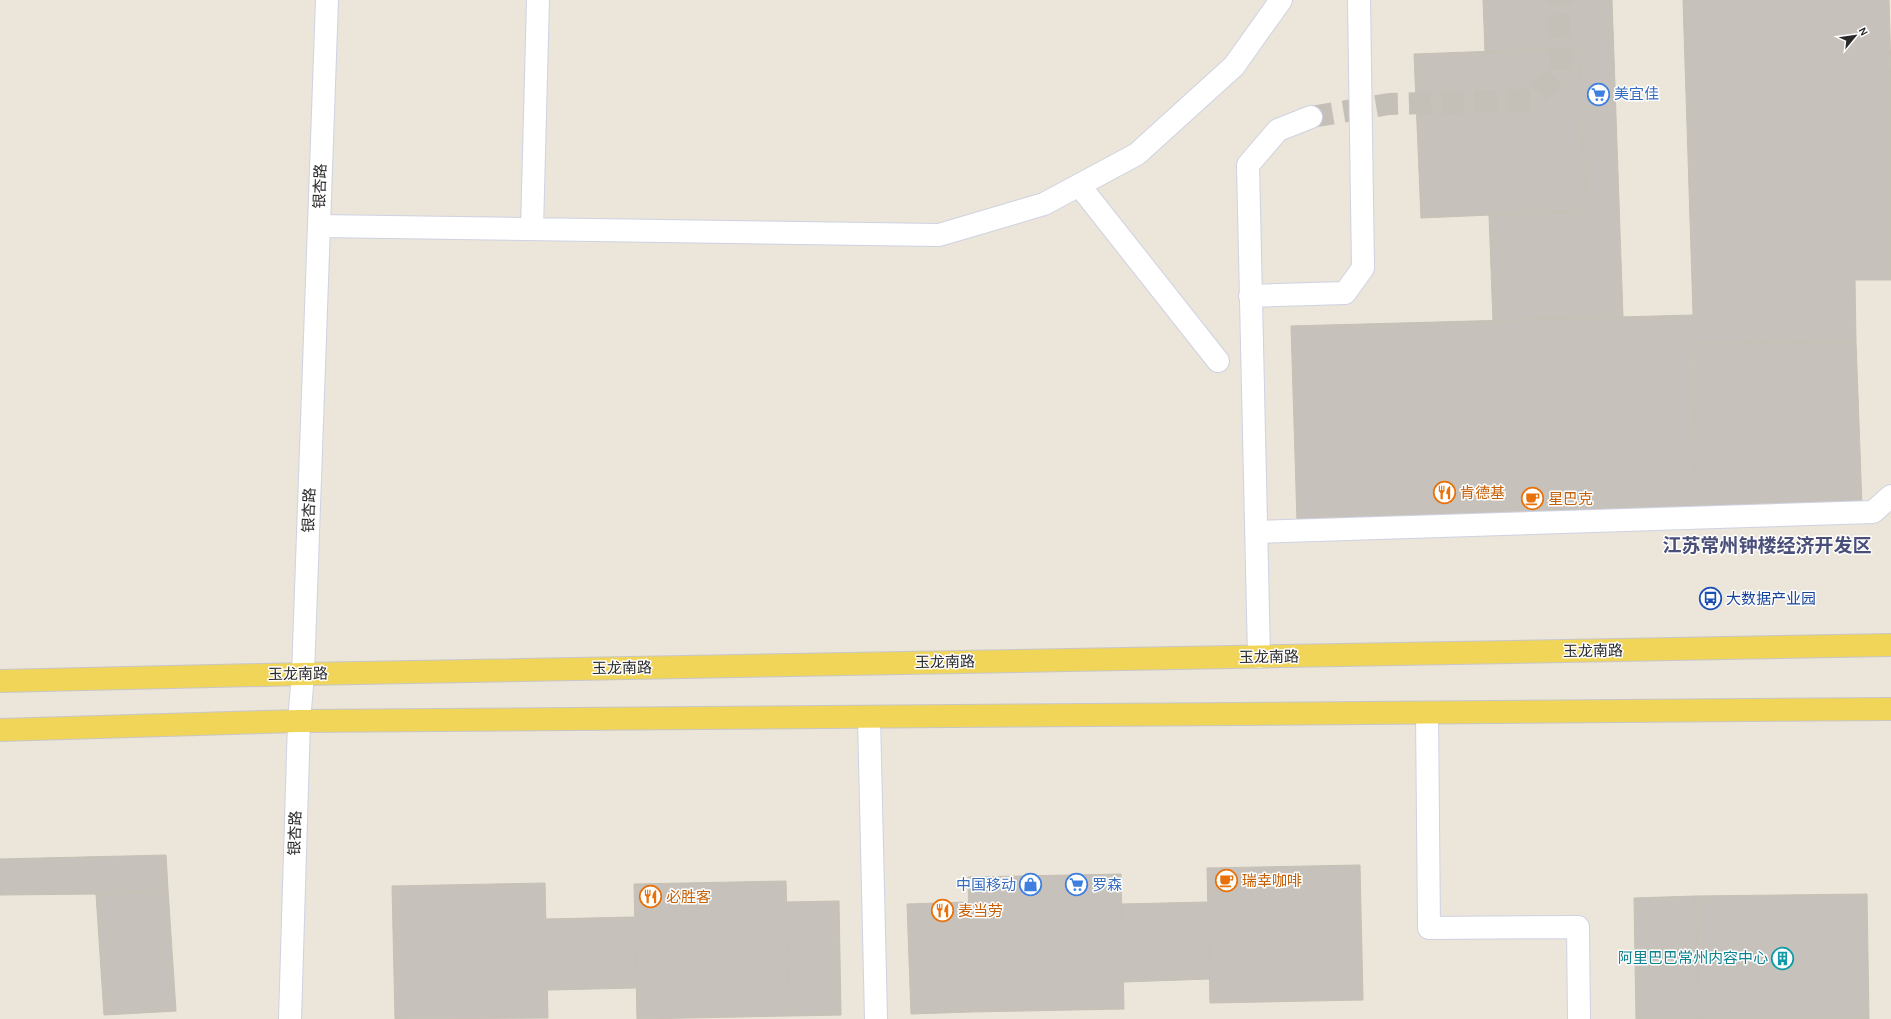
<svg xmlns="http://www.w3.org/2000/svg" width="1891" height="1019" viewBox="0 0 1891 1019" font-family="Karla,'Noto Sans SC',sans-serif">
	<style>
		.building { fill: #c6c1ba; stroke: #c6c1b4 }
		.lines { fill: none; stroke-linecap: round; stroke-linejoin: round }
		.minor-tunnel { stroke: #c4bfb7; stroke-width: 22; stroke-dasharray: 22 11; stroke-linecap: butt }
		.minor-casing { stroke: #cfd2e2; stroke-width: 24 }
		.major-casing { stroke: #c7c7c7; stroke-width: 24 }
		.minor { stroke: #fff; stroke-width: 22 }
		.major { stroke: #f1d559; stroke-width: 22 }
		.labels { text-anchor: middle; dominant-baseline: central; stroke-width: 3; stroke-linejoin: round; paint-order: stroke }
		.shop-label { font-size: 15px; fill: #366cbe; stroke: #fff; text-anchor: start }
		.street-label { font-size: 15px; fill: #292929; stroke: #fff }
		.food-label { font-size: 15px; fill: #c56008; stroke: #fff; text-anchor: start }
		.transit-label { font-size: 15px; fill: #164399; stroke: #fff; text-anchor: start }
		.culture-label { font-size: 15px; fill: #0d838f; stroke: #fff; text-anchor: end }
		.district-label { font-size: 19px; font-weight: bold; fill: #494f79; stroke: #fff }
	</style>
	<rect width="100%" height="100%" fill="#ebe5da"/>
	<path class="building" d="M1483,0H1612L1623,317L1493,321L1489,215L1586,211L1579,48L1485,52Z
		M1683,0H1889L1891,71V280H1855L1856,342L1694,344Z
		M1579,48L1586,211L1421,218L1414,54Z
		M1693,315L1696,510L1297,521L1291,326Z
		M1856,342L1862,506L1696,510L1694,344Z
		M166,855L168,890L96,894L0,895V859Z
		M1360,865L1363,1000L1210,1003L1207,868Z
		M1121,874L1124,1009L971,1012L968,877Z
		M786,881L789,1016L637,1019L634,884Z
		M545,883L548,1018L395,1019L392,886Z
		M168,890L176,1011L104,1015L96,894Z
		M1867,894L1869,1019H1698L1696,896Z
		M1696,896L1698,1019H1636L1634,898Z
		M839,901L841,1015L789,1016L787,902Z
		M968,902L971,1012L911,1014L907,904Z
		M1208,902L1209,979L1123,982L1121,904Z
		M634,917L636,988L548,990L546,919Z"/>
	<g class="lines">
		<path class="minor-tunnel" d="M1311,117L1389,104L1530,100L1561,72L1559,0"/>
		<defs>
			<path id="minor" d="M1079,185L1218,361
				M319,226L939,235L1044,204L1137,154L1234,66L1281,0
				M532,229L538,0
				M1250,296L1345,293L1363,268L1359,0
				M1256,532L1873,512L1891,496
				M1259,657L1248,165L1278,130L1311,117
				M1427,713L1429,928L1578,927L1579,1019
				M869,717L876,1019
				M290,1019L299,721L303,674L327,0"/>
			<path id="major" d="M0,681L303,674L1891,645
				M0,730L299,721L1891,709"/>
		</defs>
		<use href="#minor" class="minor-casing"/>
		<use href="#major" class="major-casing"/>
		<use href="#minor" class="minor"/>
		<use href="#major" class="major"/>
	</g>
	<defs>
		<symbol id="supermarket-ring" viewBox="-11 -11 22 22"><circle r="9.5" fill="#fff" stroke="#3f7fe0" stroke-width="1.5"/><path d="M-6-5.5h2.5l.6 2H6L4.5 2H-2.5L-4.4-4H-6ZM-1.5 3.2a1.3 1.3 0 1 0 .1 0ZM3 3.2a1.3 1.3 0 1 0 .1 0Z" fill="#3f7fe0"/></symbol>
		<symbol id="restaurant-ring" viewBox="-11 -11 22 22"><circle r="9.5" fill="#fff" stroke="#e8710a" stroke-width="1.5"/><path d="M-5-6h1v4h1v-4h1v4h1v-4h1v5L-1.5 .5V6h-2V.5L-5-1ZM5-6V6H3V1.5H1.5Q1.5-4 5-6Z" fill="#e8710a"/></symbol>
		<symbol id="cafe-ring" viewBox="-11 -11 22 22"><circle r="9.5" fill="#fff" stroke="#e8710a" stroke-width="1.5"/><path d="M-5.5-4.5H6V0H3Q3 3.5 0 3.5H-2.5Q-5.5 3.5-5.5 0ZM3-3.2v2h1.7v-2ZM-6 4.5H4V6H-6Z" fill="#e8710a"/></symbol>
		<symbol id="bus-ring" viewBox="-11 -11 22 22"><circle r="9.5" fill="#fff" stroke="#1a4fb4" stroke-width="1.5"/><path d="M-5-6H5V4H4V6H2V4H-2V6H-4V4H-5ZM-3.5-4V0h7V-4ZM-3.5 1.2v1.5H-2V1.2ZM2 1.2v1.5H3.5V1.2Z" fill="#1a4fb4"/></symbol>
		<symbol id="shop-ring" viewBox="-11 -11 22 22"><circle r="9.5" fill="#fff" stroke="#3f7fe0" stroke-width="1.5"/><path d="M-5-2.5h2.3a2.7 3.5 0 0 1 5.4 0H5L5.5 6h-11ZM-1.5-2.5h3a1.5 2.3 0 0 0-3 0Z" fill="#3f7fe0"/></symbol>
		<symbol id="building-ring" viewBox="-11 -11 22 22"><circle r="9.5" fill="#fff" stroke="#0f9aa8" stroke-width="1.5"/><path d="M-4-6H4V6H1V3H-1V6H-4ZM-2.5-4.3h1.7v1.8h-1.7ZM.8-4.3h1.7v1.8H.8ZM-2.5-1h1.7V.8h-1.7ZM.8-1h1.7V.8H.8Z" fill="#0f9aa8"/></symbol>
	</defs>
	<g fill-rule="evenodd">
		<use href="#supermarket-ring" x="1586" y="82" width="25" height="25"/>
		<use href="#restaurant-ring" x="1432" y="480" width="25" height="25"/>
		<use href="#cafe-ring" x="1520" y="486" width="25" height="25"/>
		<use href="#bus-ring" x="1698" y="586" width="25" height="25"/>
		<use href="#cafe-ring" x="1214" y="868" width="25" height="25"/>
		<use href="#shop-ring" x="1018" y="872" width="25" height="25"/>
		<use href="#supermarket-ring" x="1064" y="872" width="25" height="25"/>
		<use href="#restaurant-ring" x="638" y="884" width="25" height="25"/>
		<use href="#restaurant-ring" x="930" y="898" width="25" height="25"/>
		<use href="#building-ring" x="1770" y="946" width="25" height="25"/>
	</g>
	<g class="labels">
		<g class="shop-label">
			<text x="1614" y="94">美宜佳</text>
			<text x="1016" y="885" text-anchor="end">中国移动</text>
			<text x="1092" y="885">罗森</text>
		</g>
		<g class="street-label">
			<text transform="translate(320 186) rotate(-88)">银杏路</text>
			<text transform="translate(309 510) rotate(-88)">银杏路</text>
			<text transform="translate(1593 651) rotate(-1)">玉龙南路</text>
			<text transform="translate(1269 657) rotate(-1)">玉龙南路</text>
			<text transform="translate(945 662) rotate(-1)">玉龙南路</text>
			<text transform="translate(622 668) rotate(-1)">玉龙南路</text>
			<text transform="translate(298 674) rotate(-1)">玉龙南路</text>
			<text transform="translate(295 833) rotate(-88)">银杏路</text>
		</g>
		<g class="food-label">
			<text x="1460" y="493">肯德基</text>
			<text x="1548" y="499">星巴克</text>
			<text x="1242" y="881">瑞幸咖啡</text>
			<text x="666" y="897">必胜客</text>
			<text x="958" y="911">麦当劳</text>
		</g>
		<g class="transit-label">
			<text x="1726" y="599">大数据产业园</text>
		</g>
		<g class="culture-label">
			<text x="1768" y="958">阿里巴巴常州内容中心</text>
		</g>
		<g class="district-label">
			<text x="1767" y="546">江苏常州钟楼经济开发区</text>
		</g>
	</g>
	<g transform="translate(1855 36) rotate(61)" stroke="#ffffff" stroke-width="3" paint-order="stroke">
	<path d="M0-3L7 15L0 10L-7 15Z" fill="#292929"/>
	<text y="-6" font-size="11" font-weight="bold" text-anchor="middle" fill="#292929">N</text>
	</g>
</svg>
